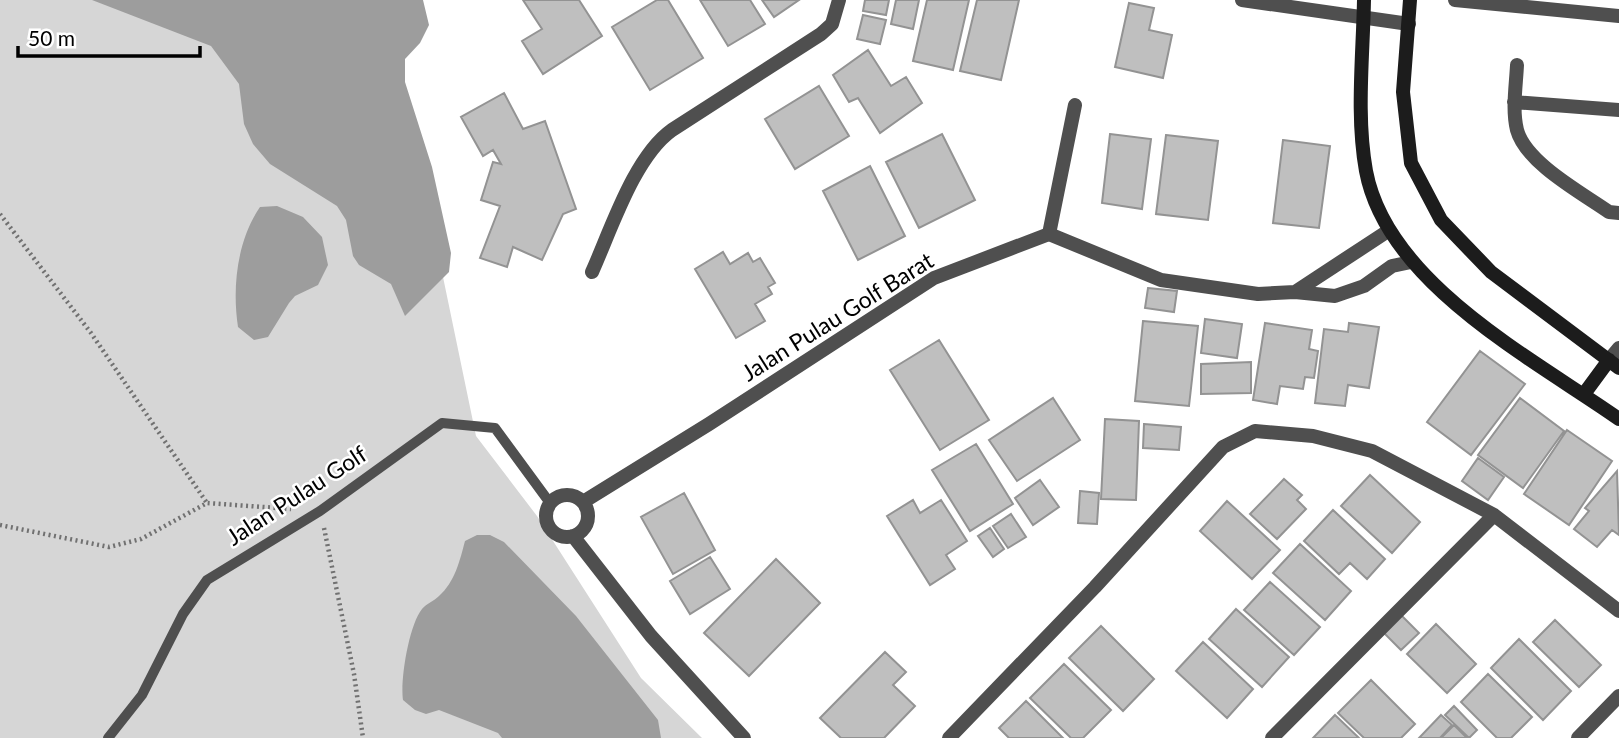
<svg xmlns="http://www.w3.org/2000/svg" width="1619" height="738" viewBox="0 0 1619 738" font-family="Lato,sans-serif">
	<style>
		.green { fill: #d6d6d6 }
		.water { fill: #9d9d9d }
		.building { fill: #bfbfbf; stroke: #939393; stroke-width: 2 }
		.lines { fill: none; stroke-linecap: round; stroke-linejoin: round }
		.path { stroke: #717171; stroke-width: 4.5; stroke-dasharray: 2 3.5; stroke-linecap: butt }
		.lane { stroke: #4f4f4f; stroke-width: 10 }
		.street { stroke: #4f4f4f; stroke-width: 14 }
		.secondary { stroke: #1c1c1c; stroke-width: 14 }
		.labels { text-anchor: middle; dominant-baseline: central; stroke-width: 5; stroke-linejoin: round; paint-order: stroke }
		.street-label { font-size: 23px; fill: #000; stroke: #fff }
	</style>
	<rect width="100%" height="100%" fill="#fff"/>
	<path class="green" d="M0,0H404V89L476,436L537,516L641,678L702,738H0Z"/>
	<path class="water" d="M92,0H423L429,25L420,43L405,59V82L432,167L451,253L449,272L405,316L391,284L359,265L353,256L346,220L337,206L270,164L253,144L244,124L239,84L211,46Z
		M277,206L303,217L322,237L328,265L318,285L295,296L289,303L268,337L254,340L238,327C232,287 237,241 260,207Z
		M477,535H490L504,542L576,616L658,720L661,738H502L498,733L439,710L426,714L415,710L403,700C400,680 409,625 422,609C426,604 434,601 439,596C455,582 460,560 465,541Z"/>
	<path class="building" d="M523,0H579L602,36L543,74L522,41L542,29Z
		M657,0H668L703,58L650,90L612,27Z
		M700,0H750L765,24L728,46Z
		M762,0H799L774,17Z
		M865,0H889L886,15L863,11Z
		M896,0H919L913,29L891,24Z
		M927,0H969L953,70L913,61Z
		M977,0H1019L1001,80L960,71Z
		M1129,3L1154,8L1149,30L1172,35L1163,78L1115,67Z
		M863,15L886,20L880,44L857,39Z
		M868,50L891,86L906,77L922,103L880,133L858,98L849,102L833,75Z
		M819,86L849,136L795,169L765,119Z
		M504,93L523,129L545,121L576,209L563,214L542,260L513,247L507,267L480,258L500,206L481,200L493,162L501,164L493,150L483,156L461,117Z
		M942,134L975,200L919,228L886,162Z
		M1110,134L1151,139L1142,209L1102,203Z
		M1166,135L1218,141L1208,220L1156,214Z
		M1283,140L1330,146L1319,228L1273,223Z
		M870,166L905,236L858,260L823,191Z
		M723,252L730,264L748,253L753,262L760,258L775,283L768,287L772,294L755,304L765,321L736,338L695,269Z
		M1148,288L1177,291L1174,312L1145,308Z
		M1205,319L1242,324L1237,358L1201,353Z
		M1143,321L1198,326L1189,406L1135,401Z
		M1265,323L1312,330L1309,349L1318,351L1314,378L1305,377L1303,389L1280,386L1277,404L1253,400Z
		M1349,323L1379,327L1369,388L1348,385L1345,406L1315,403L1324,329L1348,332Z
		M939,340L989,420L940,450L890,370Z
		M1480,351L1525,384L1471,455L1427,422Z
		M1251,362V393L1201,394V364Z
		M1053,398L1080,440L1017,481L989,440Z
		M1520,398L1564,431L1523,488L1478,455Z
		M1105,419L1139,421L1136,500L1101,499Z
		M1144,424L1181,427L1179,450L1143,448Z
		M1567,430L1612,461L1569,525L1524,494Z
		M976,444L1013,504L970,531L932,470Z
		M1478,458L1504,477L1488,500L1462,481Z
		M1617,471L1619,535L1612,530L1597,547L1574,529L1589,511L1585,508Z
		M1370,475L1420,522L1392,553L1341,506Z
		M1284,479L1302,495L1297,500L1306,509L1277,539L1250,514Z
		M1040,480L1059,507L1033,525L1015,498Z
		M1080,491L1099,493L1097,524L1078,523Z
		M684,493L715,550L673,574L641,517Z
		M913,500L920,513L941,500L967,541L946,555L955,569L930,585L887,516Z
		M1227,501L1280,550L1252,579L1200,531Z
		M1333,510L1385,559L1367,579L1350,563L1339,574L1304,541Z
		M1011,514L1026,537L1008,548L993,526Z
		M990,528L1004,549L993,557L978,536Z
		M1300,544L1351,591L1325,620L1273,573Z
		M710,557L730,589L690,614L670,581Z
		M776,559L820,603L749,676L704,633Z
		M1270,582L1320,627L1294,655L1244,610Z
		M1236,609L1289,657L1262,687L1209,639Z
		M1400,614L1419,633L1401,650L1383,632Z
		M1555,620L1601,665L1579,687L1533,642Z
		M1436,624L1476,664L1447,693L1407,654Z
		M1101,626L1154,679L1123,711L1069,658Z
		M1519,639L1571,691L1543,720L1491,668Z
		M1203,642L1253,689L1227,718L1176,671Z
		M885,652L906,672L893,685L915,706L884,738H841L820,718Z
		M1064,664L1111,710L1083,738H1071L1030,698Z
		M1488,674L1532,717L1511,738H1497L1461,702Z
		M1371,680L1415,724L1401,738H1364L1338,713Z
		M1026,701L1063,738H1009L999,728Z
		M1454,706L1477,730L1469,738L1445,715Z
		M1335,715L1359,738H1313Z
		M1441,715L1452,725L1440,738H1419Z
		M1454,725L1467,738H1441Z"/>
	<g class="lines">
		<path class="path" d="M0,214L91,333L207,503
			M0,525L109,547L141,539L207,503L291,509
			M324,528L354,674L363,738"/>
		<path class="lane" d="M108,738L142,695L183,614L207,580L320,511L442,423L495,428L550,503"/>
		<path class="street" d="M1242,0L1409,24
			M1455,0L1619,16
			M1517,65C1516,86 1512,110 1517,130C1526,163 1582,193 1609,212L1619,213
			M1514,102L1619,110
			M1049,234L1075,105
			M592,272C611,230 634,157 672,130L821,34L832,24L839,0
			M1295,292L1388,231
			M1609,360L1619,348
			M546 516a21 21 0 1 1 42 0a21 21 0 1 1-42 0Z
			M583,502L709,424L934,278L1049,234L1161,280L1258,294L1295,292L1335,296L1364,286L1392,266L1411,262
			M573,536L651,636L744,738
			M949,738L1095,587L1223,447L1255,431L1313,436L1372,451L1494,515L1619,611
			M1272,738L1494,515
			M1578,738L1619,696"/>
		<path class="secondary" d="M1364,0C1363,56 1356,116 1366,171C1387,283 1532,358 1619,419
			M1410,0L1403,92L1411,163L1441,220L1491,272L1619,368
			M1584,394L1609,360"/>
	</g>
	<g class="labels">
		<g class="street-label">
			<text transform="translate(837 316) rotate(-32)">Jalan Pulau Golf Barat</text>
			<text transform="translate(296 495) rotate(-33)">Jalan Pulau Golf</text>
		</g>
	</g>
	<path d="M18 46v10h182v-10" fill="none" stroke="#000000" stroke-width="3.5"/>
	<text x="28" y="46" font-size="21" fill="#000000" stroke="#ffffff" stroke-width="5" paint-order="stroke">50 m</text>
</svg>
